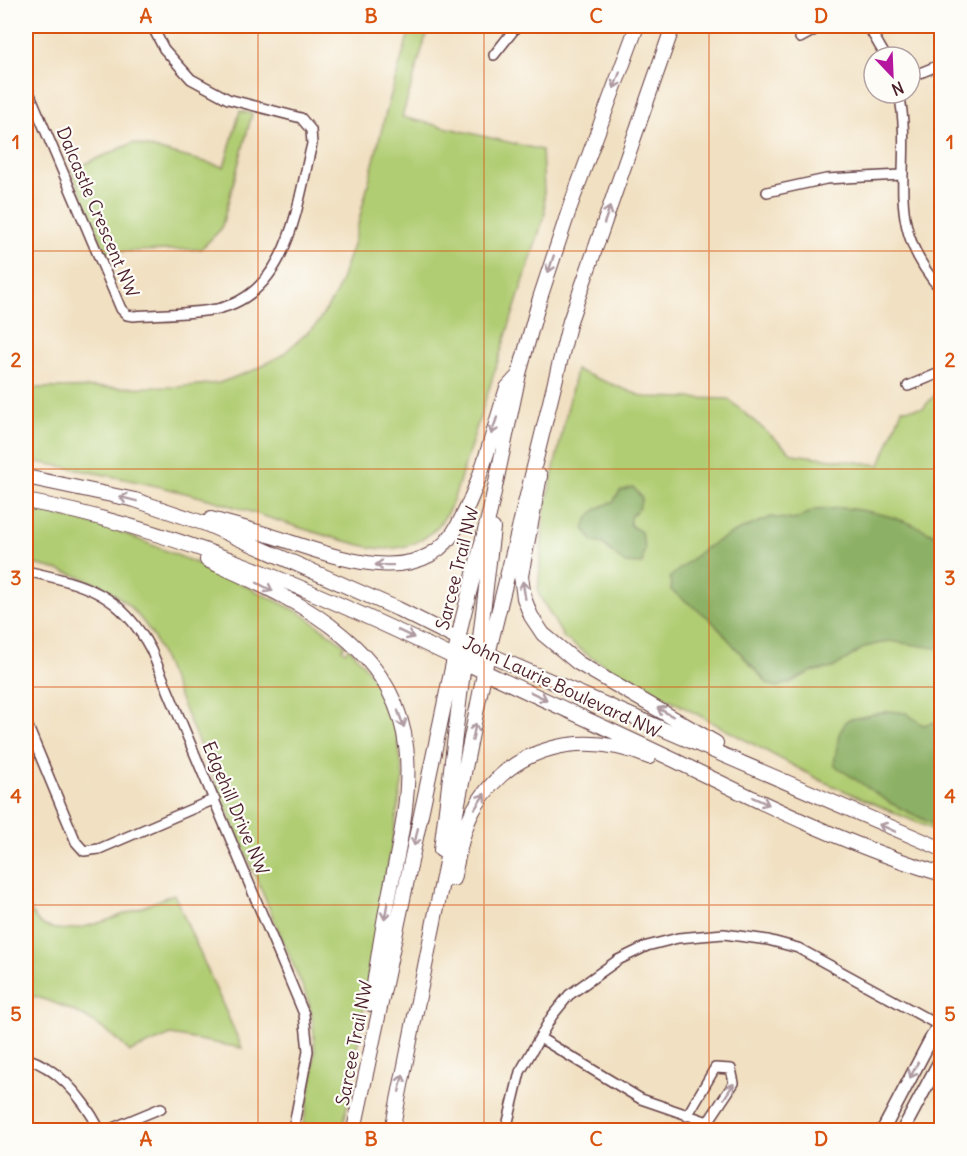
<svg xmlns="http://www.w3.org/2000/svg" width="967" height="1156" viewBox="0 0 967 1156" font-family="Delius,sans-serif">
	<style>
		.green { fill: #b1cd73; stroke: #7e764f; stroke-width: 1.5 }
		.forest { fill: #8cb065; stroke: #6b6848; stroke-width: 1.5 }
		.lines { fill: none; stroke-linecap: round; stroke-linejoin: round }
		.minor-casing { stroke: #633c42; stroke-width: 12 }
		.tertiary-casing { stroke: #633c42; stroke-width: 15 }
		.secondary-casing { stroke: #633c42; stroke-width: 16 }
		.minor { stroke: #fff; stroke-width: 9 }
		.tertiary { stroke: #fff; stroke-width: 12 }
		.secondary { stroke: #fff; stroke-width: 14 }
		.oneway { stroke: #ae9aa0 }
		.grid { fill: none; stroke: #d8530f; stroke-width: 1.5; stroke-opacity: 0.55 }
		.labels { text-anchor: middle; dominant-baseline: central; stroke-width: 4.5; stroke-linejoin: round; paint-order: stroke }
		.street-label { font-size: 18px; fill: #4a1f2b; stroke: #fdfcf7 }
		.neatline { fill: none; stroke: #d8530f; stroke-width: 2 }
		.grid-label { font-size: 20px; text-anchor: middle; font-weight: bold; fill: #d8530f }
	</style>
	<rect width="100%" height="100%" fill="#fdfcf7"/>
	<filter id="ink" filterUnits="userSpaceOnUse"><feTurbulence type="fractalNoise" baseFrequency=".0167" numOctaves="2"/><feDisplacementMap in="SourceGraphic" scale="12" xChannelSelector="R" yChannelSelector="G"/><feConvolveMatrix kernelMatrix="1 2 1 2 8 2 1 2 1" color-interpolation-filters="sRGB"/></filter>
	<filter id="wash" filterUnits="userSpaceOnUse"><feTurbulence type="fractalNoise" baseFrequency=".008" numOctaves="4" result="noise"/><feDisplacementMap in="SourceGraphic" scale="24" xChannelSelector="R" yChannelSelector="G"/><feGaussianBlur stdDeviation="1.35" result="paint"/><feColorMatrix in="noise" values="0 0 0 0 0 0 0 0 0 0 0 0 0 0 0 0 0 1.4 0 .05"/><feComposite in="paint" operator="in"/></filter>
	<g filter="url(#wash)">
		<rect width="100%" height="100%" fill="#f1e0c1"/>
		<path class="green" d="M411,26H429L402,117L542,150L545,214L454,498C444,525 426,544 396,548C376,551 357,544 338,539C296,528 254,512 212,500C150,483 89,471 26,460V388L177,387L219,383L257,369L282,355L317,324L336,294L353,245L386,112Z
			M240,111L252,114L221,229L201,249L106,252L71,170L133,143L224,167Z
			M576,370L644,397L728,399L793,454L880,465L902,409L923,408L941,388V833L822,781L594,659L564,638L538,593L544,513Z
			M26,508L108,527L213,570L299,612L345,645L342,649L345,652L349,648C389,689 397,722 403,778L343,1130H302C312,1082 322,1046 307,997L154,638C123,585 82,575 26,562Z
			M174,894L242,1048L171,1035L130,1052C100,1021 67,1005 26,994V898C30,908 33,919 43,925C71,942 145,905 174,894Z"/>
		<path class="forest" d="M633,487L642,498L639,508L630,517V525L641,532L645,548L642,564L624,563L603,544L593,542L584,528C588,513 598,507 613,502L620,491Z
			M842,508C877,511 912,521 941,539V649L889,641L865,647L833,668L810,672L790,683L777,687L768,684L710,619L671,590L670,577L705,548L735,532L771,517L794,520L815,510Z
			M890,711L906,713L923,725L941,721V828L892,804L834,765L839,734L847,720Z"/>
	</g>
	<g filter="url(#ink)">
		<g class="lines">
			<defs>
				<path id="minor" d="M868,26L886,57
					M800,38L822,26
					M494,55L517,26
					M910,77L942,64
					M26,85L121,309L127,315L134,316C161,314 190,314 217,309C290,293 297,203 312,144L311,130L301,118L228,99L191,79L164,49L152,26
					M899,93C915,169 879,220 942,291
					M767,192L826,179L901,175
					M908,386L942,372
					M26,571C85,584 121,593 151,650L304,1014L308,1051L293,1130
					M26,722L76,842L84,851L99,849L215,799
					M540,1038L641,1099L708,1122L734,1083L731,1069L715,1068L687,1116
					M26,1058C60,1069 84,1100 100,1130
					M108,1130L161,1108
					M506,1130L520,1072L552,1016L569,995L618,960L647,946L678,938L724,934L768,940L798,948L942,1027"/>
				<path id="tertiary" d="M883,1130L942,1018
					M903,1130L942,1057"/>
				<path id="secondary" d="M540,476L521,576L524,598L531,616L543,634L578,663L716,743
					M26,477L135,500L206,524L398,609L488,654L942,849
					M26,501C181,530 326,596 468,664C537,697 607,728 676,761C762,803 850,847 942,874
					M211,519C237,526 264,533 290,542C342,559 424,590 458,525C481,484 492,433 507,388L516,378
					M207,560C253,581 303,602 342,635C431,710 410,792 390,891C382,928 377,966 371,1004
					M478,655L493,528
					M441,850L465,655
					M453,879C459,855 462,830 474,809C512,744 583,730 649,757
					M354,1130L462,621L490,511L519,374L540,298L571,204L637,26
					M392,1130L488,654L570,321L673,26"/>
			</defs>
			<use href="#minor" class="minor-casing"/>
			<use href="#tertiary" class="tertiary-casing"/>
			<use href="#secondary" class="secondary-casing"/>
			<use href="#minor" class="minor"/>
			<use href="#tertiary" class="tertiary"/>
			<use href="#secondary" class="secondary"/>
		</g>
		<defs><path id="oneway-shaft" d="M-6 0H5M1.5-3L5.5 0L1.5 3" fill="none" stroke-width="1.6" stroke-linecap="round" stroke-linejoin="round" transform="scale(1.5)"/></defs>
		<g class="oneway">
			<use href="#oneway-shaft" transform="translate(617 80) rotate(110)"/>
			<use href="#oneway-shaft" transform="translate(607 215) rotate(-71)"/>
			<use href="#oneway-shaft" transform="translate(551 264) rotate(108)"/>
			<use href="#oneway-shaft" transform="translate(494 426) rotate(109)"/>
			<use href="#oneway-shaft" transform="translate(128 499) rotate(-166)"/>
			<use href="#oneway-shaft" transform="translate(384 565) rotate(-179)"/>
			<use href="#oneway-shaft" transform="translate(265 587) rotate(28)"/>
			<use href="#oneway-shaft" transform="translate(524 590) rotate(-99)"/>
			<use href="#oneway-shaft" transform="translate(406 634) rotate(25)"/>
			<use href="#oneway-shaft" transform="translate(539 696) rotate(25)"/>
			<use href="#oneway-shaft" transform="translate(665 712) rotate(-151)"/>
			<use href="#oneway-shaft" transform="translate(401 719) rotate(70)"/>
			<use href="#oneway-shaft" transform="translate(474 732) rotate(-79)"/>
			<use href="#oneway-shaft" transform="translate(480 801) rotate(-57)"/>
			<use href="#oneway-shaft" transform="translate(761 801) rotate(24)"/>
			<use href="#oneway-shaft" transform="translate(887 828) rotate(-156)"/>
			<use href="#oneway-shaft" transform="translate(416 837) rotate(102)"/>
			<use href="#oneway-shaft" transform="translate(386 911) rotate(100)"/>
			<use href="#oneway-shaft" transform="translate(914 1070) rotate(117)"/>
			<use href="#oneway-shaft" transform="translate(401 1083) rotate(-78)"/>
			<use href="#oneway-shaft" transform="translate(729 1091) rotate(-57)"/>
		</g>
	</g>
	<path class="grid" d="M258,26V1130M484,26V1130M709,26V1130M26,251H942M26,469H942M26,687H942M26,905H942"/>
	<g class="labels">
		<g class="street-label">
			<text transform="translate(98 212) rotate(67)">Dalcastle Crescent NW</text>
			<text transform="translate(457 568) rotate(-76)">Sarcee Trail NW</text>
			<text transform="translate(562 687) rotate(25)">John Laurie Boulevard NW</text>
			<text transform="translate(236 808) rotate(67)">Edgehill Drive NW</text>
			<text transform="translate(354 1043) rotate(-79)">Sarcee Trail NW</text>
		</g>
	</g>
	<rect width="967" height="1156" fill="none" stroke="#fdfcf7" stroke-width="66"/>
	<g transform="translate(892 75) rotate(157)"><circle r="28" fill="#fdfcf7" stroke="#b5a4a5" stroke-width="1.5"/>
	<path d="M0-4.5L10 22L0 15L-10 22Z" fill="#b5179e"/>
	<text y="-9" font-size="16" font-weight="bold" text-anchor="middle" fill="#4a1f2b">N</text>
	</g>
	<rect x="33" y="33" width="901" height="1090" class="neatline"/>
	<g class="grid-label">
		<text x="146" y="23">A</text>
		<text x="371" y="23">B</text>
		<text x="596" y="23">C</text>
		<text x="821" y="23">D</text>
		<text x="16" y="149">1</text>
		<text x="950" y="149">1</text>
		<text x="16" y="367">2</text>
		<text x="950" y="367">2</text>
		<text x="16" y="585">3</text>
		<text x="950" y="585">3</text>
		<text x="16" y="803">4</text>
		<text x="950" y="803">4</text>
		<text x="16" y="1021">5</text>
		<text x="950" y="1021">5</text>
		<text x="146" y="1146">A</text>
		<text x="371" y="1146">B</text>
		<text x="596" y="1146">C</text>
		<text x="821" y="1146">D</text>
	</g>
</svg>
